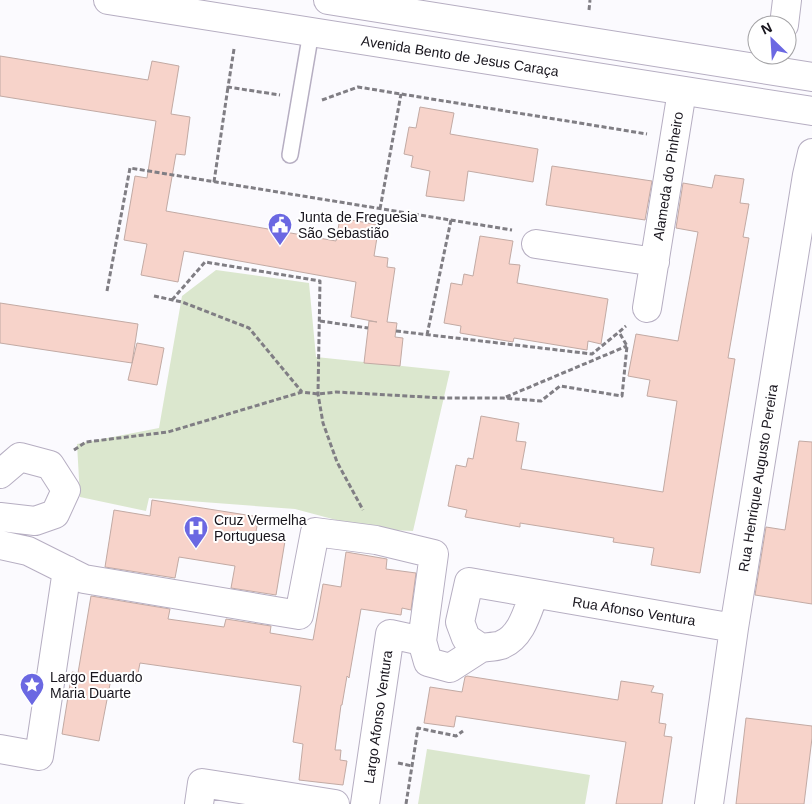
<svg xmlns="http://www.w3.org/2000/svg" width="812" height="804" viewBox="0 0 812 804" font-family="Helvetica,sans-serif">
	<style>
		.green { fill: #dbe7ce }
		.building { fill: #f7d3ca; stroke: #c2aaa4 }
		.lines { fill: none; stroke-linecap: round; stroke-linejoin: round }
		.lane-casing { stroke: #b6aec2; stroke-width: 18 }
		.street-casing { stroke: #b6aec2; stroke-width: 30 }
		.secondary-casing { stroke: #b6aec2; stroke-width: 30 }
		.path { stroke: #807e84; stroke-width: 3; stroke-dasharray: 5 2.5; stroke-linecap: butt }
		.lane { stroke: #fff; stroke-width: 15 }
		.street { stroke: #fff; stroke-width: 28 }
		.secondary { stroke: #fff; stroke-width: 28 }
		.labels { text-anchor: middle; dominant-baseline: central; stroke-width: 4; stroke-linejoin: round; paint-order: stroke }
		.street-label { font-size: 14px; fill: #19161e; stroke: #fff }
		.poi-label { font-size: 14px; fill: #19161e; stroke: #fff; text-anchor: start }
	</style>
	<rect width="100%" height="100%" fill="#fbfafe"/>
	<path class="green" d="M216,270L309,283L316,357L450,371L413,531L370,529L295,509L149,498L146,511L80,497L77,444L159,428L182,296Z
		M427,749L590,775L585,804H418Z"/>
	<path class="building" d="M0,56L148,80L152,61L179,66L171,114L190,117L185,155L176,154L166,211L336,241L340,218L379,225L374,256L388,258L387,267L395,268L387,322L397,323L395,337L403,338L400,366L364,363L369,321L377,322L351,317L356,282L184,251L178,282L141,275L147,244L124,240L135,176L147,178L156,121L0,96Z
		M420,107L454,113L450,134L538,149L533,182L468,171L464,201L426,196L430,171L411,167L413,156L404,154L409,127L416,128Z
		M552,166L652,181L645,220L546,205Z
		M715,175L744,179L740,203L749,204L743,237L749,238L728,358L735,359L700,573L651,565L654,548L613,542L614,538L520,523V527L465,517L467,510L448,506L456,465L466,467L468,458L473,459L481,416L519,423L516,441L526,442L521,469L663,492L677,401L647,396L650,380L628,376L636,334L678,341L698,232L676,228L683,183L712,188Z
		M480,236L513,241L509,264L520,265L517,283L608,299L601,344L588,341L587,350L514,338L513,342L460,333L461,326L444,323L451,283L462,285L464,274L473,276Z
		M0,303L138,324L132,363L0,343Z
		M137,343L164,348L157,385L128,380Z
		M799,441L812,442V604L755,595L766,527L785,530Z
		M152,500L259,517L255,536L285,541L276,595L231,588L235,566L179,557L175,578L105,567L114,510L150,516Z
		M346,552L387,559L386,569L416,573L411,610L402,608L401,615L361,609L349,678L347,676L342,705H341L335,750H341L340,760L347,761L343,785L299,780L303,744L293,742L301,686L140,663L136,683L111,679L99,741L62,734L72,672L78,673L91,596L170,609L168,619L224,627L226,619L271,626L270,633L313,640L323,584L341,587Z
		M467,676L618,700L621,681L654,686L651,692L663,694L659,723L666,724L664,736L672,737L662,804H616L626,742L456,716L454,727L424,723L430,687L462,692L465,677Z
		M746,718L812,726V738L804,804H736Z"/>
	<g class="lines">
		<defs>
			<path id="lane" d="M290,155L311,32"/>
			<path id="street" d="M784,25L787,0
				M536,244L655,262
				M647,308L682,91
				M0,474L20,457L50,465L66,490L55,514L35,521L0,517
				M0,545L28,551L84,579L299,615L315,532L376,540L434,554L422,641L428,662L450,668L481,648
				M534,594C527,613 521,637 501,645C495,647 487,647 481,648L466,638L460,622L469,582L734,628
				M0,749L39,756L67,570
				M199,804L202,783L335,804
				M365,804L390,634L422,641
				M709,804L734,628L807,175L812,153"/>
			<path id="secondary" d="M108,0L812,111
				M328,0L812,77"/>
		</defs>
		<use href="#lane" class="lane-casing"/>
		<use href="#street" class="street-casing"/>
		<use href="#secondary" class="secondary-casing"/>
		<path class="path" d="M589,10L590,0
			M234,49L228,87L280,95
			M322,100L358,87L647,134
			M214,182L228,87
			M380,209L401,94
			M107,291L130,168L512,230
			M154,296L182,302L249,328L302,392
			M172,300L205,262L320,281L318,394L323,423L337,462L363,510
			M320,321L368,328
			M396,331L592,354L619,332
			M427,335L451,220
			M506,397L627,346
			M74,450L86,442L168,432L302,392L318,394L336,392L443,398H503L541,401L560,386L622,396L627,346L619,332L626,326
			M398,763L412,766
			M406,804L418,728L456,736L463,731"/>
		<use href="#lane" class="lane"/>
		<use href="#street" class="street"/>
		<use href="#secondary" class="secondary"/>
	</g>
	<defs>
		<symbol id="civic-pin" viewBox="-11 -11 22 30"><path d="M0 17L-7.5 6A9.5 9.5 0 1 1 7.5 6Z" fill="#6b68e2" stroke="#fff"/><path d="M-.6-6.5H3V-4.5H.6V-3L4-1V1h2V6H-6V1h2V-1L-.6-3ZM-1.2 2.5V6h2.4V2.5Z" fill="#fff"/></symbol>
		<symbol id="hospital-pin" viewBox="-11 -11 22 30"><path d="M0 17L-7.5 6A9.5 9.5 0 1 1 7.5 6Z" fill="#6b68e2" stroke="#fff"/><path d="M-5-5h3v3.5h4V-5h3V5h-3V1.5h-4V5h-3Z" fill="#fff"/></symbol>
		<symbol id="sight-pin" viewBox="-11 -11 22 30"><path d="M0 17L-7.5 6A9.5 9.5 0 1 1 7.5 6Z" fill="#6b68e2" stroke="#fff"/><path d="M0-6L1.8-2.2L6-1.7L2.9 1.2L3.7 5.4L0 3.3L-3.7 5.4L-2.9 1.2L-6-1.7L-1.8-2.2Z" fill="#fff"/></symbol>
	</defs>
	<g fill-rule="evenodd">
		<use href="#civic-pin" x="266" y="211" width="28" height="38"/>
		<use href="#hospital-pin" x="182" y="514" width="28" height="38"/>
		<use href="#sight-pin" x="18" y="671" width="28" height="38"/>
	</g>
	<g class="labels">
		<g class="street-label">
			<text transform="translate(460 56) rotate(9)">Avenida Bento de Jesus Caraça</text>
			<text transform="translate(668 176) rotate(-81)">Alameda do Pinheiro</text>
			<text transform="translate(758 478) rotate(-81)">Rua Henrique Augusto Pereira</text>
			<text transform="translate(634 611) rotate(9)">Rua Afonso Ventura</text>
			<text transform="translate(378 717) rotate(-82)">Largo Afonso Ventura</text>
		</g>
		<g class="poi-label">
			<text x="298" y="217">Junta de Freguesia<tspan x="298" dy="16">São Sebastião</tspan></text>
			<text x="214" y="520">Cruz Vermelha<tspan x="214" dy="16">Portuguesa</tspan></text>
			<text x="50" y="677">Largo Eduardo<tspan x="50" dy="16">Maria Duarte</tspan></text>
		</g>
	</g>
	<g transform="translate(772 40) rotate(335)"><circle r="24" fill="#ffffff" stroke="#a3a2a5"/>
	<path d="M0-4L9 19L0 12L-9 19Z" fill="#6b68e2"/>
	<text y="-8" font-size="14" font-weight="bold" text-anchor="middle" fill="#19161e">N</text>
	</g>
</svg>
